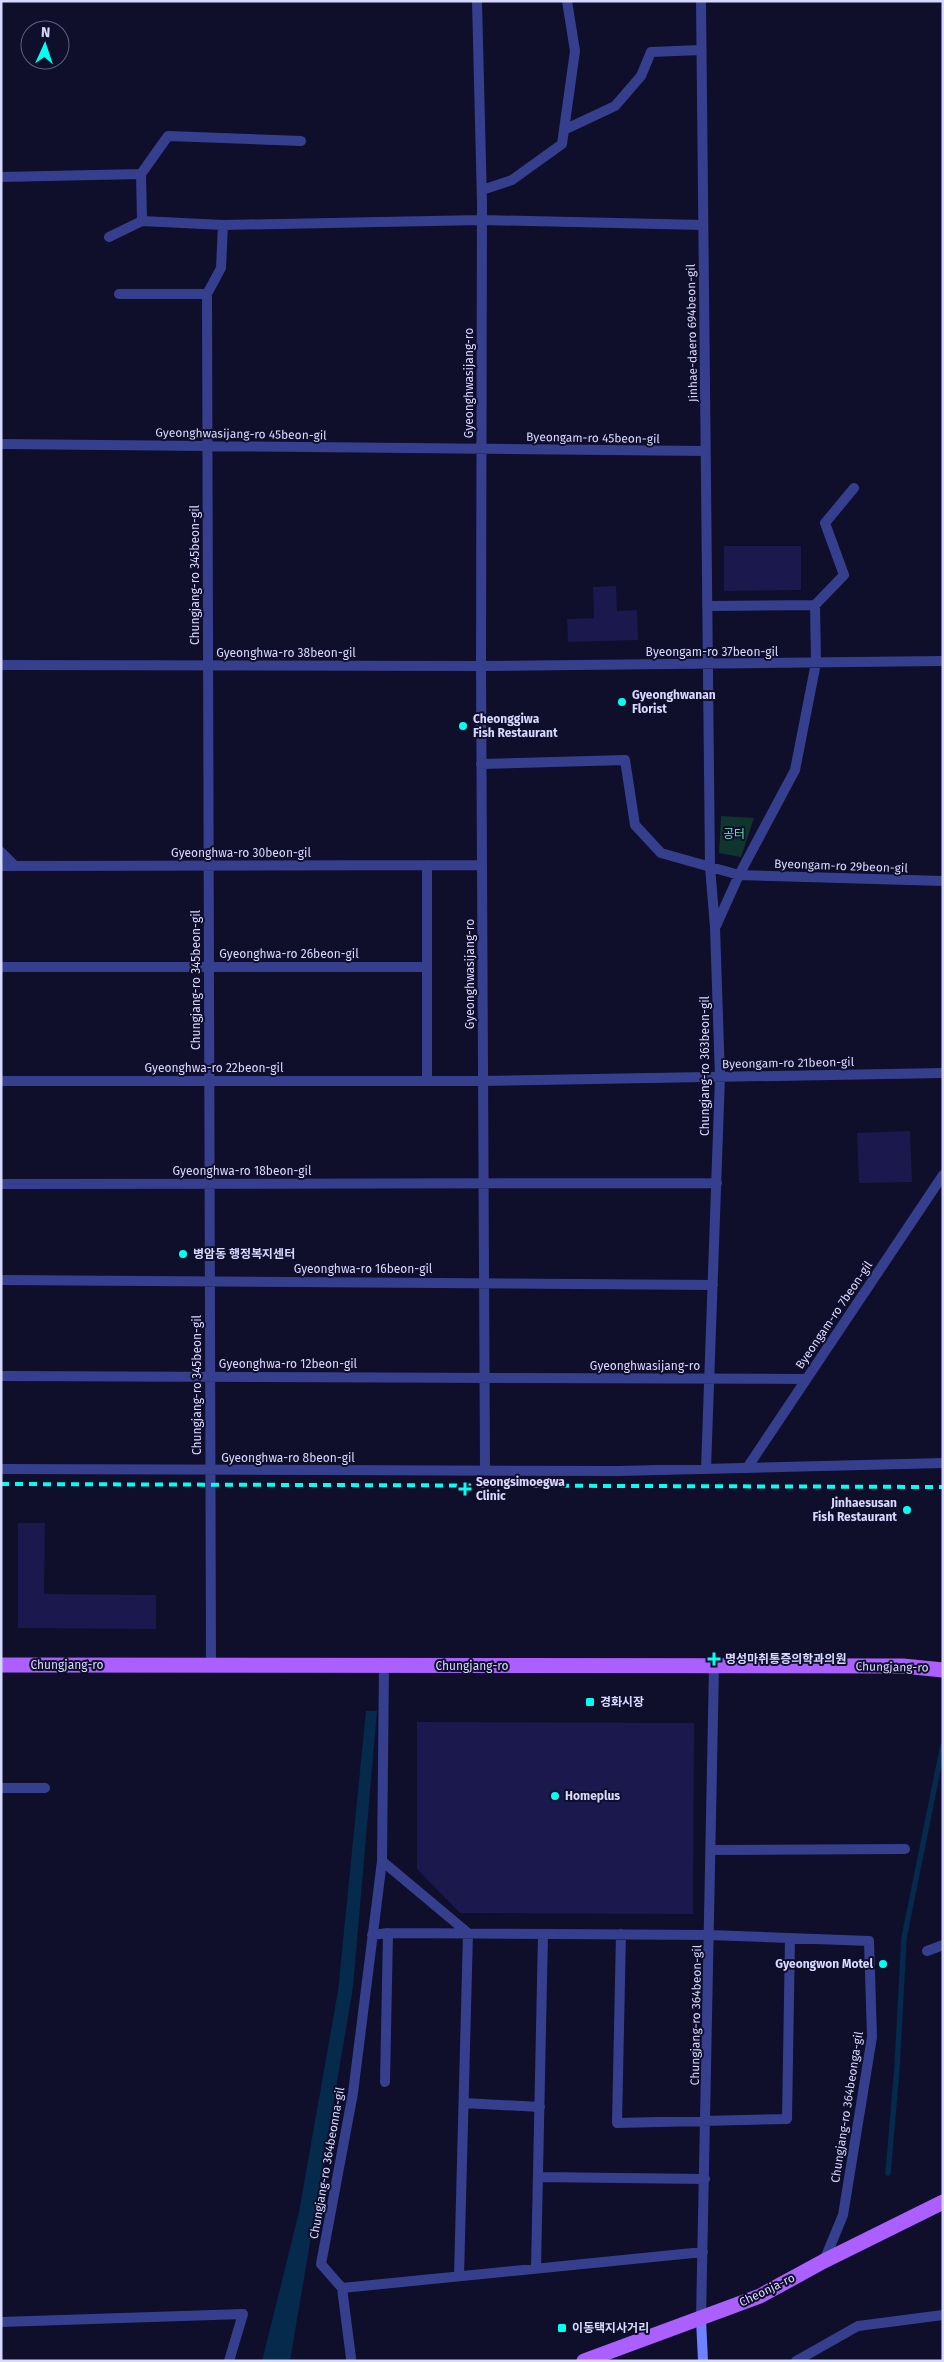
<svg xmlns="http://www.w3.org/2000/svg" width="944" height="2362" viewBox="0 0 944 2362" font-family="'Fira Sans','Noto Sans KR',sans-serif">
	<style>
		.green { fill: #10352e }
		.water { fill: #052a4c }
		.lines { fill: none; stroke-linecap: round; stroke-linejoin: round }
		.stream { stroke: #052a4c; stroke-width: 5.5 }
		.building { fill: #1b184d }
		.street { stroke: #353f8e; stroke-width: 10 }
		.secondary { stroke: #6f81ff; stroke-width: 10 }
		.primary { stroke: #ab5fff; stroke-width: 15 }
		.rail { stroke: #04fff2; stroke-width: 4; stroke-dasharray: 8 6; stroke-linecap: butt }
		.poi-dot { fill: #04fff2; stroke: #0f0e2b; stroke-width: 2 }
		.labels { text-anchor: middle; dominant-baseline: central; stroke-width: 4; stroke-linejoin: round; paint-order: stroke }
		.street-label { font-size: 12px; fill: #d8d9ff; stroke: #0f0e2b }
		.poi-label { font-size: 12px; font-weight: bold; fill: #d8d9ff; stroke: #0f0e2b; text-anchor: start }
		.park-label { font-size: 12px; fill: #58ebb0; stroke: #0f0e2b }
	</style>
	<rect width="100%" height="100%" fill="#0f0e2b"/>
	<path class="green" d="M721,816L754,818L741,857L719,853Z"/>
	<path class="water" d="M366,1711H377L353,1987L290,2361H262L299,2212L338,1991Z"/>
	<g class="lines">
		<path class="stream" d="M888,2173L897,2068L904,1938L943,1745"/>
	</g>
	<path class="building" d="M724,546H801V590L724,591Z
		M616,586L617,611L637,610L638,640L568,642L567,619L594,618L593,587Z
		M910,1131L912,1182L859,1183L857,1133Z
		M18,1523H45L44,1594L156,1595V1629L18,1628Z
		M417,1722L694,1723L693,1914L460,1913L417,1869Z"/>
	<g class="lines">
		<path class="street" d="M477,1L482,203L481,666L485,1470
			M701,1L710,867L715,927L720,1077L706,1469
			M566,129L615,106L641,76L651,52L701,50
			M1,177L141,174
			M482,190L512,180L562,144L575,51L567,1
			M142,221L141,174L168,136L301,141
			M109,237L142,221L223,225
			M119,294H207
			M1,444L705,451
			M707,606L815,605
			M1,665L481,666L943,661
			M481,764L625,760L635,825L661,853L739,875L943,881
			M1,852L15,866
			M1,866L482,865
			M716,926L739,875L795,770L816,663L815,605L844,575L825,523L854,488
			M1,967H426
			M1,1081H483L943,1073
			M427,1081V865
			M1,1184L717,1183
			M1,1280L713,1285
			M1,1376L806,1379
			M747,1468L943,1175
			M1,1469L618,1471L943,1463
			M211,1665L207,294L221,268L223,225L482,220L703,225
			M384,1666L382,1861L353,2093L321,2264L342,2288L703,2252
			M1,1788H45
			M711,1850L905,1849
			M382,1861L468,1933L459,2276
			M621,1934L617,2123L787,2119L790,1938
			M372,1935L388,1933L710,1935L869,1941L872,2037L843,2215L824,2261
			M927,1951L943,1945
			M385,2082L388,1933
			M464,2103L540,2107
			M538,2177L705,2179
			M536,2268L543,1934
			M342,2288L351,2358
			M701,2319L714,1666
			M1,2322L243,2314L229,2361
			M796,2361L858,2326L943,2315"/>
		<path class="secondary" d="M701,2319L703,2361"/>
		<path class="primary" d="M1,1665L903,1666L943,1670
			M584,2361L760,2296L824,2261L943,2202"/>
		<path class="rail" d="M1,1484L943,1487"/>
	</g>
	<g class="poi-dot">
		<circle cx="622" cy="702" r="5"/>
		<circle cx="463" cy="726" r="5"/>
		<circle cx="183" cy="1254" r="5"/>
		<path d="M462.5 1481.5h5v5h5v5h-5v5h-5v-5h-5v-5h5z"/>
		<circle cx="907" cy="1510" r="5"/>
		<path d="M711.5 1651.5h5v5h5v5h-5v5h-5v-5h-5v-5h5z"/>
		<rect x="585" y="1697" width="10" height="10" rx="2.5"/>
		<circle cx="555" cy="1796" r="5"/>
		<circle cx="883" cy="1964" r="5"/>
		<rect x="557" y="2323" width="10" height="10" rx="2.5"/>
	</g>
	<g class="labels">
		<g class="street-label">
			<text transform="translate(692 333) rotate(-91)">Jinhae-daero 694beon-gil</text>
			<text transform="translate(469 383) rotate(-90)">Gyeonghwasijang-ro</text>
			<text transform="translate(241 434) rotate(1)">Gyeonghwasijang-ro 45beon-gil</text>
			<text transform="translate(593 438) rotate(1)">Byeongam-ro 45beon-gil</text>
			<text transform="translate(195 575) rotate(-90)">Chungjang-ro 345beon-gil</text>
			<text x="712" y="652">Byeongam-ro 37beon-gil</text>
			<text x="286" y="653">Gyeonghwa-ro 38beon-gil</text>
			<text x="241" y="853">Gyeonghwa-ro 30beon-gil</text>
			<text transform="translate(841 866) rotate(2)">Byeongam-ro 29beon-gil</text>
			<text x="289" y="954">Gyeonghwa-ro 26beon-gil</text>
			<text transform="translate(470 974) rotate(-90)">Gyeonghwasijang-ro</text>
			<text transform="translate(196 980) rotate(-90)">Chungjang-ro 345beon-gil</text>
			<text transform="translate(788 1063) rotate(-1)">Byeongam-ro 21beon-gil</text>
			<text transform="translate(705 1066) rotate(-90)">Chungjang-ro 363beon-gil</text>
			<text x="214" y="1068">Gyeonghwa-ro 22beon-gil</text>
			<text x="242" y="1171">Gyeonghwa-ro 18beon-gil</text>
			<text x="363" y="1269">Gyeonghwa-ro 16beon-gil</text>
			<text transform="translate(834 1315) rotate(-56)">Byeongam-ro 7beon-gil</text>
			<text x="288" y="1364">Gyeonghwa-ro 12beon-gil</text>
			<text x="645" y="1366">Gyeonghwasijang-ro</text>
			<text transform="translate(197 1385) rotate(-90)">Chungjang-ro 345beon-gil</text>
			<text x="288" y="1458">Gyeonghwa-ro 8beon-gil</text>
			<text x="67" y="1665">Chungjang-ro</text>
			<text x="472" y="1666">Chungjang-ro</text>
			<text transform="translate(892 1667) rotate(1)">Chungjang-ro</text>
			<text transform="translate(696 2015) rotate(-89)">Chungjang-ro 364beon-gil</text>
			<text transform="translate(847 2107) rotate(-81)">Chungjang-ro 364beonga-gil</text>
			<text transform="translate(327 2163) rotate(-80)">Chungjang-ro 364beonna-gil</text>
			<text transform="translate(767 2290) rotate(-26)">Cheonja-ro</text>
		</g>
		<g class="poi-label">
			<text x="632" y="695">Gyeonghwanan<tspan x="632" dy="14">Florist</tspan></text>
			<text x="473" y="719">Cheonggiwa<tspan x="473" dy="14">Fish Restaurant</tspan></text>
			<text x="193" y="1254">병암동 행정복지센터</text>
			<text x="476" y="1482">Seongsimoegwa<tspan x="476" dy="14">Clinic</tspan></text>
			<text x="897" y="1503" text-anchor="end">Jinhaesusan<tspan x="897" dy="14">Fish Restaurant</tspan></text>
			<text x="725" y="1659">명성마취통증의학과의원</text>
			<text x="600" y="1702">경화시장</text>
			<text x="565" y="1796">Homeplus</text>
			<text x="873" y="1964" text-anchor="end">Gyeongwon Motel</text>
			<text x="572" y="2328">이동택지사거리</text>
		</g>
		<g class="park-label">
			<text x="734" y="834">공터</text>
		</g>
	</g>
	<rect width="944" height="2362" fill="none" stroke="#d8d9ff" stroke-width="5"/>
	<g transform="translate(45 45) rotate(3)"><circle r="24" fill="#0f0e2b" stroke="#5f5f80"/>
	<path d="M0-4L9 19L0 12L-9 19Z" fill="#04fff2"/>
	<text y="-8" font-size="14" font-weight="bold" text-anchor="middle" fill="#d8d9ff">N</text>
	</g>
</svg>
